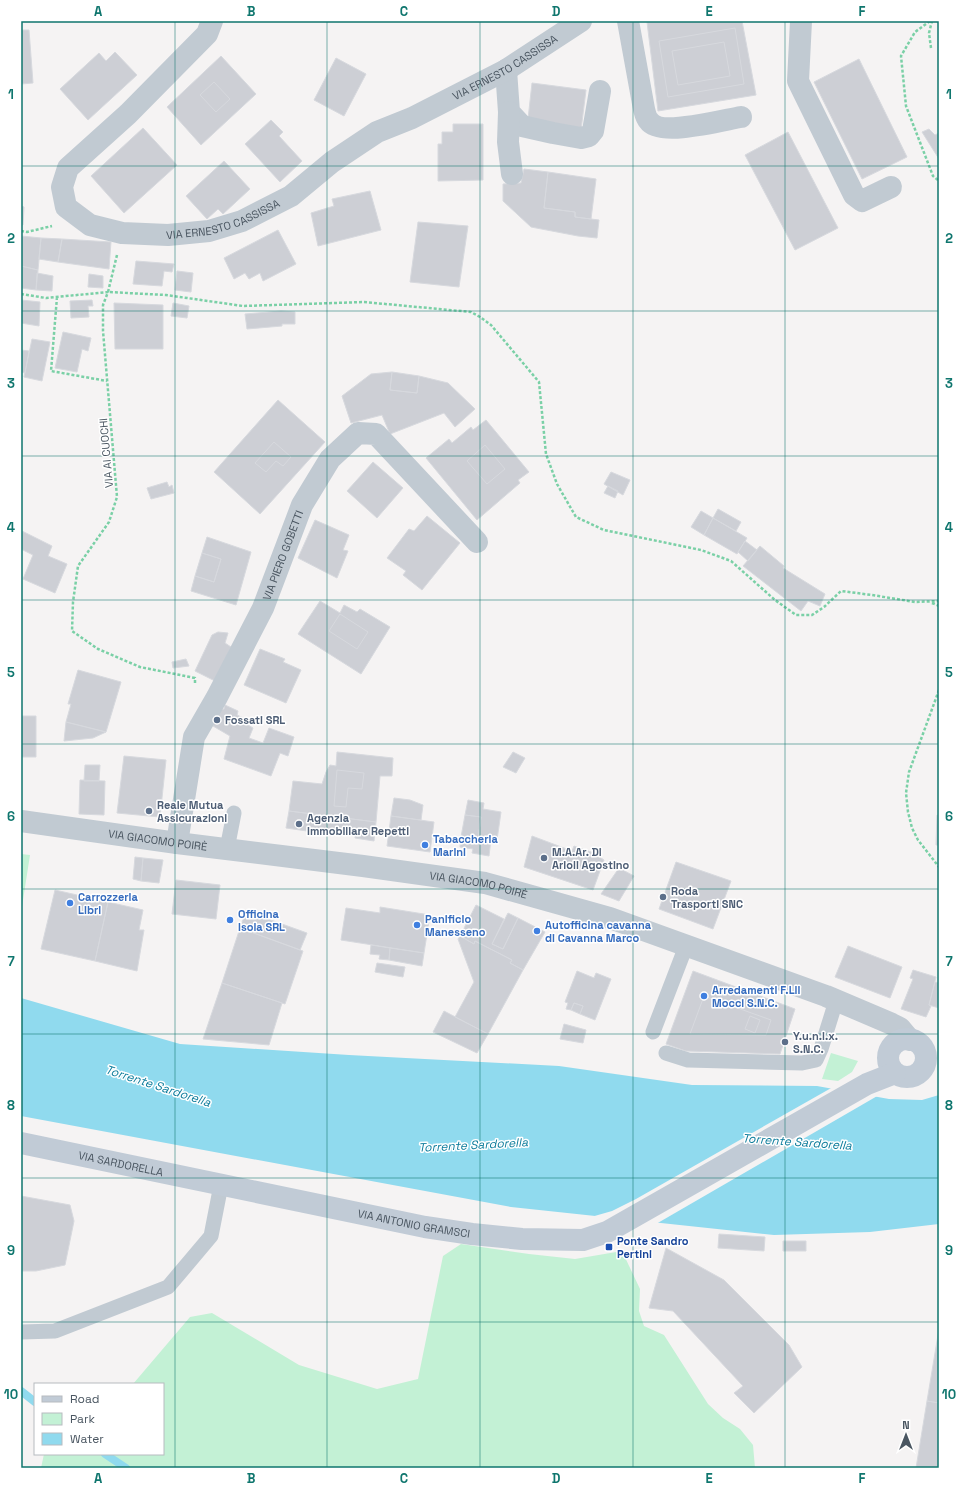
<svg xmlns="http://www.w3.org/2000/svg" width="960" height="1489" viewBox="0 0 960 1489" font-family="'Space Grotesk',sans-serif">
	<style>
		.green { fill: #c3f1d5 }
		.water { fill: #90daee }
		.pier { fill: #f5f3f3 }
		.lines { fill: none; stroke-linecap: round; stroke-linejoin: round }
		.stream { stroke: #90daee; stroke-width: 8 }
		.building { fill: #cdcfd5; stroke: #d7d9de }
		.path { stroke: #7ad0a6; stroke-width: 2.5; stroke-dasharray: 3 2; stroke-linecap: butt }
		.service { stroke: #c1cad2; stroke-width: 15 }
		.minor { stroke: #c1cad2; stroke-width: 22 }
		.tertiary { stroke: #c1cad2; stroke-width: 22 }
		.secondary { stroke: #c1cbd6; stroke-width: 22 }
		.grid { fill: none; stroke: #0f766e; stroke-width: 1; stroke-opacity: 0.55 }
		.service-dot { fill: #5c6f8a; stroke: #fff; stroke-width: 1.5 }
		.shop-dot { fill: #3f7fe0; stroke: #fff; stroke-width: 1.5 }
		.transit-dot { fill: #1a4fb4; stroke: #fff; stroke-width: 1.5 }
		.labels { text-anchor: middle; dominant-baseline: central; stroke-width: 3; stroke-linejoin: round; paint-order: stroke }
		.street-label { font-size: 11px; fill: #4a5661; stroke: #fff }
		.service-label { font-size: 11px; font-weight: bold; fill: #4e5e75; stroke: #fff; text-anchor: start }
		.shop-label { font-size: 11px; font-weight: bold; fill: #366cbe; stroke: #fff; text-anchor: start }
		.transit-label { font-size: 11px; font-weight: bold; fill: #164399; stroke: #fff; text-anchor: start }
		.water-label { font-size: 12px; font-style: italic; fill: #0c7c9b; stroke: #fff }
		.neatline { fill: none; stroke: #0f766e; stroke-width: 1.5 }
		.grid-label { font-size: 13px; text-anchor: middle; font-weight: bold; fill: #0f766e }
	</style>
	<rect width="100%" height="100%" fill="#f5f3f3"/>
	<path class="green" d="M21,854L30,855L21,913Z
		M831,1053L858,1061L852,1072L838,1081L822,1079Z
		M461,1244L529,1254L575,1259L622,1251L640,1289L639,1311L644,1326L664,1335L708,1404L723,1418L740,1429L753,1445L755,1468H41L44,1454H163V1384H133L190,1317L212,1313L299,1365L377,1389L418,1379L443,1256Z"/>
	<path class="water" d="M21,998L180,1044L349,1055L559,1066L692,1085L817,1086L889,1099L922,1100L939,1095V1224L870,1232L774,1235L511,1207L21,1116Z"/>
	<path class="pier" d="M833,1087L879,1095L656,1224L591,1217L612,1211L636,1199Z"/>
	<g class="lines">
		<path class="stream" d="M21,1391L35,1402
			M105,1454L126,1468"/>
	</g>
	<path class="building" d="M656,21H742L756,95L658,111L647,22Z
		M735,28L744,84L668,97L659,41Z
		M21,30H29L33,83L21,84Z
		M724,42L730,76L678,85L672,51Z
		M115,52L137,75L88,120L60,89L99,53L106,61Z
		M221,56L256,94L201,145L167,107Z
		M336,58L366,74L344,116L314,100Z
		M859,59L907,157L862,179L814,82Z
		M214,82L230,99L216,112L200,95Z
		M532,83L586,90L581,130L528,119Z
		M271,120L283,132L279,136L302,161L280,182L245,144Z
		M453,124H483V180L438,181V144H442V132H453Z
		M143,128L177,165L124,213L91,176Z
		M929,129L935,135L939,133V159L922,132Z
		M788,132L838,228L795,250L745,155Z
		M224,161L250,189L223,214L218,209L207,219L186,196Z
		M524,169L548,172L544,208L575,212V217L599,220L597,238L578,236L531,227L503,201V184L521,183Z
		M548,172L596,179L591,219L575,217V212L544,208Z
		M370,191L381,230L318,246L311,213L334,206L332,199Z
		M21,206L24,207L23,225H21Z
		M418,222L468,226L459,287L410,282Z
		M278,230L296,264L263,281L260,273L249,279L245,273L234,279L224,258Z
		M21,236L41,238L38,270L21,266Z
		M41,238L62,239L58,262L39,259Z
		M62,239L111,242L109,269L58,262Z
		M136,261L174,264L172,272L164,271L162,286L133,284Z
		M21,266L38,270L36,290L21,288Z
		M177,271L193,273L191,292L175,290Z
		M37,273L53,276L52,291L36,290Z
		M89,274L103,276V288L88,287Z
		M21,300L40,302L39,326L21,323Z
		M92,300L93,306H88L89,317L71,318L70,301Z
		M114,303L163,305V349H115Z
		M173,303L189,306L187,318L171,316Z
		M281,311L295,312V324H282V326L247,329L245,314Z
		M63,332L91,338L88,351L82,349L77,372L55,368Z
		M32,339L50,342L42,381L24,377Z
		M21,350L29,351L25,373L21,372Z
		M392,372L390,390L417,393L419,376L448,383L475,409L455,427L444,413L390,434L382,415L351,423L342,396L371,374Z
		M392,372L419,376L417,393L390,390Z
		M278,400L325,442L260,514L214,472Z
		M486,420L529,472L518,480L520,483L477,520L426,458L449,439L452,443L471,427L473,430Z
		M274,442L291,457L283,466L276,461L266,472L255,463Z
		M485,445L505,469L487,484L467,461Z
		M373,462L403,488L377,518L347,491Z
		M611,472L630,480L623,495L604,484Z
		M167,482L169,487L172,485L174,493L151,499L147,488Z
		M608,486L618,491L615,498L604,493Z
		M718,509L741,522L736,531L713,518Z
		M701,511L713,518L704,535L691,527Z
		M427,516L460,543L422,590L403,575L406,571L387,558L409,529L414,531Z
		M713,518L747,538L737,554L704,535Z
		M315,520L349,535L343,550L348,551L337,578L298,558Z
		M22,531L52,546L48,556L67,564L55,593L23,579L33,555L21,549Z
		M207,537L251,552L236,605L191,591L195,576L214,582L221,559L202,553Z
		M745,541L757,550L748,561L738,552Z
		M760,546L784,566L783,568L825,594L820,606L808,601L801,611L743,566Z
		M202,553L221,559L214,582L195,576Z
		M320,601L340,613L344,605L357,612L360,609L390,627L361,674L298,634Z
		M340,614L368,632L357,649L329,631Z
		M218,632L228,633L225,643L231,647L215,681L195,671L212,635Z
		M260,649L285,659L283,662L301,670L286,703L244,685Z
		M186,659L189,666L173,668L172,662Z
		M78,670L121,682L106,732L66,722L71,704H68Z
		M225,705L238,711L237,715L250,721L248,725L253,728L249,738L263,743L269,728L294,737L288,756L280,753L271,776L224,759L230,736L213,726L217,710L224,709Z
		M21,716H36V757H21Z
		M66,722L106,732L93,738L64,741Z
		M337,752L393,758L392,776H380L376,822L289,811L293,781L322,784L326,772L330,765L336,766Z
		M513,752L525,758L516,773L503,767Z
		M124,756L166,760L160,817L117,813Z
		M85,765H100L99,781H84Z
		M337,770L364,773L362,789L348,788L346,807L334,806Z
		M80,780L105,781L104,815L79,814Z
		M394,798L410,800L423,805L421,820L391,816Z
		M468,800L484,803L483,809L501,812L497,840L491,839L489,856L472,853L473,849L460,847L461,837L478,839L481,817L465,815Z
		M289,811L376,822L374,841L355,838V835L307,828V831L286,828Z
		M465,815L481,817L478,839L461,837Z
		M937,815H939V845H936Z
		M391,816L434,822L430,852L387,846Z
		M532,836L572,851L574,846L594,853L604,860L593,890L524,867Z
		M135,857L143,858L141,881L133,879Z
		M143,858L163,860L159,883L141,881Z
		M676,862L731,881L713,929L659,909Z
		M619,868L634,876L619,901L601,894Z
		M176,880L220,885L216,919L172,914Z
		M55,890L108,902L95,961L41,949Z
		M108,902L143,910L139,930H144L137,971L95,961Z
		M476,905L504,919L492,944L503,949L518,918L545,932L523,970L510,963L512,960L475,941L474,944L460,936Z
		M380,907L430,915L424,953L341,940L346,908L380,913Z
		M246,911L307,933L300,950L240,928Z
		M508,913L518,918L503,949L492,944Z
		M240,928L303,951L285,1004L222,983Z
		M460,936L474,944L475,941L512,960L510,963L523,970L488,1034L455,1017L474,982L458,939Z
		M371,945L390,948L389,960L379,959L380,955L370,954Z
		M848,946L902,967L890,998L835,977Z
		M390,948L424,953L422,966L389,960Z
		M377,963L405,967L403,977L375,972Z
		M913,970L936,977L929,1005L931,1006L926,1017L901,1009L913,979L910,978Z
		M577,971L594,978L596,973L611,979L595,1020L580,1014L583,1006L574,1003L571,1010L566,1009L568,1003L565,1002Z
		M693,971L795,1009L780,1054L686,1051L666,1044Z
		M935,982L939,983V1008L929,1005Z
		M222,983L282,1003L269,1045L203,1039Z
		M704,996L771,1020L766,1035L690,1034Z
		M574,1003L583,1006L580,1014L571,1010Z
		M444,1011L488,1034L477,1053L433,1032Z
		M750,1016L760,1020L755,1033L745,1029Z
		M564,1024L586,1030L583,1043L560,1039Z
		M21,1196L70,1205L74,1221L65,1265L36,1271H21Z
		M719,1234L765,1237L764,1251L718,1248Z
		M783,1241H806V1251H783Z
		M666,1248L724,1280L789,1345L802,1367L754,1413L734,1393L743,1386L673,1311L649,1308Z
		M939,1329V1403L927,1401Z
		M927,1401L939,1403V1468H916Z"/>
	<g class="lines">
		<path class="path" d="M930,21L915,32L901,56L906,106L933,176L939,181
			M931,48L929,33L932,21
			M21,231L27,232L52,226
			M117,255L108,292L166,295L243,306L364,302L471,312L480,317L491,325L539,382L546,454L557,484L576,517L604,530L701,550L731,561L775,600L796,615H812L824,607L841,591L872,595L915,602L939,601
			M21,294L46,298L108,292L103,305V331L117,497L109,522L78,566L73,602L72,631L98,649L140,667L195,678V685
			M57,297L51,371L107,381
			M932,603L939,606
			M939,690L909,772L906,793L908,812L912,828L918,840L939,867"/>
		<path class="service" d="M227,849L234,813
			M653,1032L686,946
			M666,1053L688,1060L802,1063L816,1060L821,1049L836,1001
			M21,1332L55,1331L168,1287L211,1236L221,1185"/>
		<g class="minor">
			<path d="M628,21L644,109C645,113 646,118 649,121C660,137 723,120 741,117"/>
			<path d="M801,21L798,81L854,195L862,201L891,187"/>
			<path d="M506,70L509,112L522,126L553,133L581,138L589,136L593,131L600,91"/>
			<path d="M509,112L508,142L512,174"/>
			<path id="s1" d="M21,821L177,843L363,866L485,883L610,918L826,996L892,1024L900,1028L910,1040"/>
			<path id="s2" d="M177,843L194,737L217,697L263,608L302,505L330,459L358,433L376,434L477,542"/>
		</g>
		<path class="tertiary" id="s3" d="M212,21L207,34L128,114L68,168L62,187L66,207L90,225L122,233L168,235L209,231L242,221L291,196L332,162L377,132L412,118L506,70L581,21"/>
		<g class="secondary">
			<circle cx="907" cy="1058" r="19"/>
			<path id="s4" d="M21,1143L425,1227L472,1234L522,1239L583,1240L607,1232L867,1084L895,1073"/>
		</g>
	</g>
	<path class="grid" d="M175,21V1468M327,21V1468M480,21V1468M633,21V1468M785,21V1468M21,166H939M21,311H939M21,456H939M21,600H939M21,744H939M21,889H939M21,1034H939M21,1178H939M21,1322H939"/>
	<g class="service-dot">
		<circle cx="217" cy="720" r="4"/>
		<circle cx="149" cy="811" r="4"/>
		<circle cx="299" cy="824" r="4"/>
		<circle cx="544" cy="858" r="4"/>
		<circle cx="663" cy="897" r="4"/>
		<circle cx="785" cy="1042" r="4"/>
	</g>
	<g class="shop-dot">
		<circle cx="425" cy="845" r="4"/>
		<circle cx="70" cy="903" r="4"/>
		<circle cx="230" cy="920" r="4"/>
		<circle cx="417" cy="925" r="4"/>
		<circle cx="537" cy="931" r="4"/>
		<circle cx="704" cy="996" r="4"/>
	</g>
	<rect class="transit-dot" x="605" y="1243" width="8" height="8" rx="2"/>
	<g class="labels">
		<g class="street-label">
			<text stroke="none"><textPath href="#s3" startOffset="738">VIA ERNESTO CASSISSA</textPath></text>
			<text stroke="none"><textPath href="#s3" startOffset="414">VIA ERNESTO CASSISSA</textPath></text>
			<text transform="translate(106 453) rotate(-95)">VIA AI CUOCHI</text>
			<text stroke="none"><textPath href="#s2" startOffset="310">VIA PIERO GOBETTI</textPath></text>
			<text stroke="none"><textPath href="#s1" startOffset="138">VIA GIACOMO POIRÈ</textPath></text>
			<text stroke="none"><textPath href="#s1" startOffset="462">VIA GIACOMO POIRÈ</textPath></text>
			<text stroke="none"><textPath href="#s4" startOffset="102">VIA SARDORELLA</textPath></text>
			<text stroke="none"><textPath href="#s4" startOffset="401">VIA ANTONIO GRAMSCI</textPath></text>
		</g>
		<g class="service-label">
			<text x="225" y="720">Fossati SRL</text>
			<text x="157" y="805">Reale Mutua<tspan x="157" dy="13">Assicurazioni</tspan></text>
			<text x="307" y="818">Agenzia<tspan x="307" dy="13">Immobiliare Repetti</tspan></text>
			<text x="552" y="852">M.A.Ar. Di<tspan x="552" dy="13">Arioli Agostino</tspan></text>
			<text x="671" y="891">Roda<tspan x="671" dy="13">Trasporti SNC</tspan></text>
			<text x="793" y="1036">Y.u.n.i.x.<tspan x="793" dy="13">S.N.C.</tspan></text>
		</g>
		<g class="shop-label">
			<text x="433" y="839">Tabaccheria<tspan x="433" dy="13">Marini</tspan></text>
			<text x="78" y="897">Carrozzeria<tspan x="78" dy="13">Libri</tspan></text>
			<text x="238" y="914">Officina<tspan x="238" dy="13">Isola SRL</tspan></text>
			<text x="425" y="919">Panificio<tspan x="425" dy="13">Manesseno</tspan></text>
			<text x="545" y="925">Autofficina cavanna<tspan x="545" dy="13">di Cavanna Marco</tspan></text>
			<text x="712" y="990">Arredamenti F.Lli<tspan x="712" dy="13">Mocci S.N.C.</tspan></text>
		</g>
		<g class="transit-label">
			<text x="617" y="1241">Ponte Sandro<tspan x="617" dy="13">Pertini</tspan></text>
		</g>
		<g class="water-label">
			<text transform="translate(158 1086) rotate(18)">Torrente Sardorella</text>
			<text transform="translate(797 1142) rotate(4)">Torrente Sardorella</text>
			<text transform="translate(473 1145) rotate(-3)">Torrente Sardorella</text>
		</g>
	</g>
	<rect width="960" height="1489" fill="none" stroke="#ffffff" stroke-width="44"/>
	<rect x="34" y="1383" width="130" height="72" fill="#ffffff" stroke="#b7bbc0"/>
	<rect x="42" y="1396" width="20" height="6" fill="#c1cbd6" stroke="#b7bbc0"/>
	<text x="70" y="1403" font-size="12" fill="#4a5661">Road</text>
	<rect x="42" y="1413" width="20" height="12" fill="#c3f1d5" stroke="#b7bbc0"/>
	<text x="70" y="1423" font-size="12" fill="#4a5661">Park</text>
	<rect x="42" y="1433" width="20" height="12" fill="#90daee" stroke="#b7bbc0"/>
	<text x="70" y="1443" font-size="12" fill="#4a5661">Water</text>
	<g transform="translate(906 1435)" stroke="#ffffff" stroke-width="3" paint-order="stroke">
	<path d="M0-3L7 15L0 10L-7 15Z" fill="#4a5661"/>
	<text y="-6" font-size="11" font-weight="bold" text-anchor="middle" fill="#4a5661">N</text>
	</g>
	<rect x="22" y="22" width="916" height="1445" class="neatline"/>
	<g class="grid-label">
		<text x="98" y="16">A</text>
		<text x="251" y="16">B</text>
		<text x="404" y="16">C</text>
		<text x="556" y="16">D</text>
		<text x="709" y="16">E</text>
		<text x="862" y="16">F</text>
		<text x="11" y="99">1</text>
		<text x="949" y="99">1</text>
		<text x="11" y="243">2</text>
		<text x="949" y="243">2</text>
		<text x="11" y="388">3</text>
		<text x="949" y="388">3</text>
		<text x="11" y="532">4</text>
		<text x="949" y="532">4</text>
		<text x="11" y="677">5</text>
		<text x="949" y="677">5</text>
		<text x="11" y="821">6</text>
		<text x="949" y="821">6</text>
		<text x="11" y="966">7</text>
		<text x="949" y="966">7</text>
		<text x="11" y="1110">8</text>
		<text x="949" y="1110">8</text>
		<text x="11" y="1255">9</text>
		<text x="949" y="1255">9</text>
		<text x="11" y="1399">10</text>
		<text x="949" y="1399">10</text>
		<text x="98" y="1483">A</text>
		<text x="251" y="1483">B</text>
		<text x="404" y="1483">C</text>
		<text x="556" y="1483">D</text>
		<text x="709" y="1483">E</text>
		<text x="862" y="1483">F</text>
	</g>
</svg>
